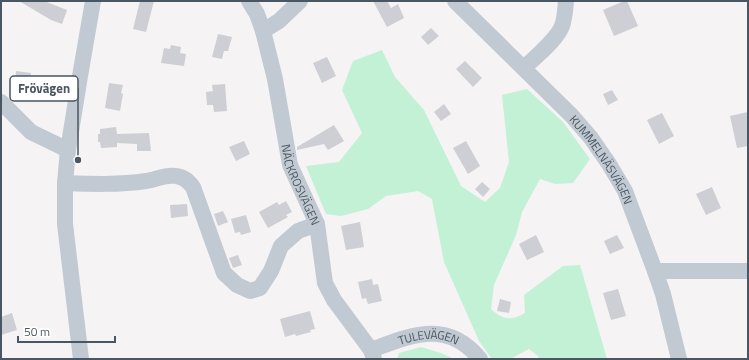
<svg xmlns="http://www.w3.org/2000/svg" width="749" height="360" viewBox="0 0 749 360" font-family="'Titillium Web',sans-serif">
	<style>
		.green { fill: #c3f1d5 }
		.building { fill: #cdcfd5 }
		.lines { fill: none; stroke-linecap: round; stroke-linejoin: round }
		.minor { stroke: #c1cad2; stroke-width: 16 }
		.labels { text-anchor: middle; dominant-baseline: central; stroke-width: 4; stroke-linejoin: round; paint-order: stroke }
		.street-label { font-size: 12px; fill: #4a5661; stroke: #fff }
		.leader { fill: none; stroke: #4a5661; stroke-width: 1.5 }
		.callout-dot { fill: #4a5661; stroke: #fff; stroke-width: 1.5 }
		.callout { fill: #fff; stroke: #4a5661; stroke-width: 1.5 }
		.callout-label { font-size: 13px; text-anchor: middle; font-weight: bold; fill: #4a5661 }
	</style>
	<rect width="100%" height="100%" fill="#f5f3f3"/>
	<path class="green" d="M382,50L395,77L424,110L461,186L485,202L500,188L509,162L502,95L527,89L563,122L590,159L573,183L555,184L540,179L522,212L516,235L494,285L491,309C503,320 511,321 525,313L524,295L563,266L580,265L607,359H540L538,356L529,349L510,359H492L479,341L444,262L432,199L418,191L386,196L368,209L341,216L326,214L306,166L339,162L362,133L342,90L353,61Z
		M421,347L441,353L454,359H397L399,353Z"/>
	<path class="building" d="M19,1H44L67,10L62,24L51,20Z
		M140,1H154L146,32L133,29Z
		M373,1H387L391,8L398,4L404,18L387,27Z
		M624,1H627L638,26L614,36L603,10Z
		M431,28L439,36L428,45L421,37Z
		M218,34L232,37L228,51H224L222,59L212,57Z
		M171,45L181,47L180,53L186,54L184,66L161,63L164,48L170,49Z
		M327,57L336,76L322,83L313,63Z
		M465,61L482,78L473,87L456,69Z
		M16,71L31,73L30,89L15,88Z
		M109,83L123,85L121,93L123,94L120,111L105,108Z
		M225,84L227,111L214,112L213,105H207L206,92L213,91L212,85Z
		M612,90L618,100L608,105L603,94Z
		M444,104L451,114L441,121L434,112Z
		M748,112V146L737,148L730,116Z
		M662,113L674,136L659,144L647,120Z
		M334,125L344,141L328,150L324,144L297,150V147Z
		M116,127L117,134L149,133L151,151H137V144L117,143V147L101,148L100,142H98V134H100V129Z
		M244,141L250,154L236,161L229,147Z
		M466,141L480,166L468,174L453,148Z
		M482,182L490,189L483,197L475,189Z
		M712,187L721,208L706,215L696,194Z
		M286,201L292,212L286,215L288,217L268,228L259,212L277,202L279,205Z
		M187,204L188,216L171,218L170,205Z
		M223,211L228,222L218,226L214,214Z
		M246,215L251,232L241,235L240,232L235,233L231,219Z
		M360,222L364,247L346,250L341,226Z
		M536,235L544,252L527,260L519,244Z
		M617,235L624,248L610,254L604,241Z
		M238,255L242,265L233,268L229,258Z
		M372,279L373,285L378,284L382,301L368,304L366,298L362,299L358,282Z
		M618,289L626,316L611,320L603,293Z
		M500,299L511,302L509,313L497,311Z
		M310,311L315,329L310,330L311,332L296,336L295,334L285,337L280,319Z
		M12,313L17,330L1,335V317Z"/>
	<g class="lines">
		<g class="minor">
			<path id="s1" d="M249,1L257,14L263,31L275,79L290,165L317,224L325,283L334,300L371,350L374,359"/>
			<path id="s2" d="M455,1L572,116L591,138L609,164L625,191L655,271L663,294L679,359"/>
			<path d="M263,31L279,21L300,1"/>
			<path d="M524,68C535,57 556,41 562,26C565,18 565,10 566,1"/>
			<path d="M1,102L31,132L68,150"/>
			<path d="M65,183C92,184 119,185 146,181C156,180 165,174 176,176C184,177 188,181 193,187L224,273L237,285L250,291L260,288L271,271L281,246L298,231L317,224"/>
			<path d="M655,271H748"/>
			<path id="s3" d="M371,350C412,335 447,319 480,359"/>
			<path d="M81,359L65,224V183L68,150L80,76L93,1"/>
		</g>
	</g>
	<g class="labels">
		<g class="street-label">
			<text stroke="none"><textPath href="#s2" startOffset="217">KUMMELNÄSVÄGEN</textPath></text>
			<text stroke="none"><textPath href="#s1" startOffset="192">NÄCKROSVÄGEN</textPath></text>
			<text stroke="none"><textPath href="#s3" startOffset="60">TULEVÄGEN</textPath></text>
		</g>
	</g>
	<path class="leader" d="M78 160L78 88"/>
	<circle class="callout-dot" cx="78" cy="160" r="4"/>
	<rect class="callout" x="10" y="76" width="68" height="25" rx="4"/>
	<g class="callout-label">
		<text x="44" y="93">Frövägen</text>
	</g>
	<rect width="749" height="360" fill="none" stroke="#4a5661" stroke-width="4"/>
	<path d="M18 336v6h97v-6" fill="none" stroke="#4a5661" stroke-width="2"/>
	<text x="24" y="336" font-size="12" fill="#4a5661" stroke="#ffffff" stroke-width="3" paint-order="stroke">50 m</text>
</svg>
